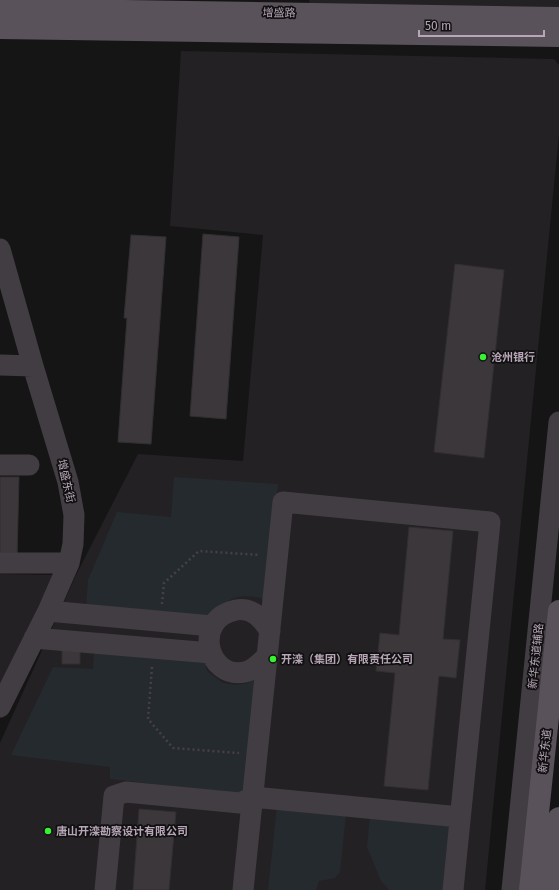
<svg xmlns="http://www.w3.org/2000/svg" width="559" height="890" viewBox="0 0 559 890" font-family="'Fira Sans','Noto Sans SC',sans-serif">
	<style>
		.built { fill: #232123 }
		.green { fill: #252a2e }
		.building { fill: #3b373b; stroke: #322f31 }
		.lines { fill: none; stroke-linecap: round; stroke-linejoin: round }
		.path { stroke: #474047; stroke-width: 2.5; stroke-dasharray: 2 3; stroke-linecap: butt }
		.minor { stroke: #423d42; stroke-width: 21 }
		.major { stroke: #5a525a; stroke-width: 22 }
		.poi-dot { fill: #38f231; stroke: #111011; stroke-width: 1.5 }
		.labels { text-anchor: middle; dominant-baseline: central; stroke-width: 3.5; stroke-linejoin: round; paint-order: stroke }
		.street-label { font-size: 11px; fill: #b7a6b7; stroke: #111011 }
		.poi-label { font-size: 11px; font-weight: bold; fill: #b7a6b7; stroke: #111011; text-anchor: start }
	</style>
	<rect width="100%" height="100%" fill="#161516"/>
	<path class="built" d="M309,0H559V7L310,6Z
		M181,51L554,59L559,65V134L485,890H0V743L76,575L138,454L243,461L263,235L170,226Z
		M0,574L54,575L0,686Z"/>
	<path class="green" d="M174,477L278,484L266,606L261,598C235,593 227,598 212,619L86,608L88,580L117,512L171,517Z
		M94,650L203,660L208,672L223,683L236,685L248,683L258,678L247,788L242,794L110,779V767L11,755L53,667L93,669Z
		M277,806L346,813L340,872L335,878L319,881L316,890H268Z
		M370,815L452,824L446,890H389L381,881L367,847Z"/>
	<path class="building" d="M203,234L239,237L226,419L190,416Z
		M131,235L166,237L151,444L118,442L127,318H124Z
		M455,264L504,270L484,458L434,452Z
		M0,477H19L17,559L0,558Z
		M409,527L453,531L443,639L460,640L456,678L439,676L428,790L384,786L395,673L376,671L380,633L399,635Z
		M62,646H80V664H62Z
		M139,809L176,812L169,890H133Z"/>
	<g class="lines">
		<path class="path" d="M162,604L164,583L199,551L260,555
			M152,667L148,719L173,748L239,753"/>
		<path class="minor" d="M0,249L33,366L68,482L74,515L73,544L69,563L48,611L0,707
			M0,365L33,366
			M0,465H29
			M0,563H69
			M48,611L212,626
			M34,638L211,653
			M267,656C261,662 254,670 245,672C207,680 192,619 236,610C253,607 262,619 270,631
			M105,890L114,796L126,792L240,803L253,797L460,817
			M243,890L283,502L490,522L453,890
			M512,890L559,422"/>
		<path class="major" d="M0,9L559,18
			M0,28L559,36
			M530,890L559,611
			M552,890L559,818"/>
	</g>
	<g class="poi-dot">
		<circle cx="483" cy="357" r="4"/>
		<circle cx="273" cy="659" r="4"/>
		<circle cx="48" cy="831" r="4"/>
	</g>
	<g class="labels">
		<g class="street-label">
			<text transform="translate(279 13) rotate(1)">增盛路</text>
			<text transform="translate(66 481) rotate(77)">增盛东街</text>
			<text transform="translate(536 656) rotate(-84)">新华东道辅路</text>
			<text transform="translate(545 751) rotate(-84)">新华东道</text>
		</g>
		<g class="poi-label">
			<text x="491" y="357">沧州银行</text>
			<text x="281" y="659">开滦（集团）有限责任公司</text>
			<text x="56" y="831">唐山开滦勘察设计有限公司</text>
		</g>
	</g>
	<path d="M419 30v6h125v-6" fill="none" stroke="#b7a6b7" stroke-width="2"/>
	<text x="425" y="30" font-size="12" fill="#b7a6b7" stroke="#111011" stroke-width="3" paint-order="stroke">50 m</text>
</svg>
